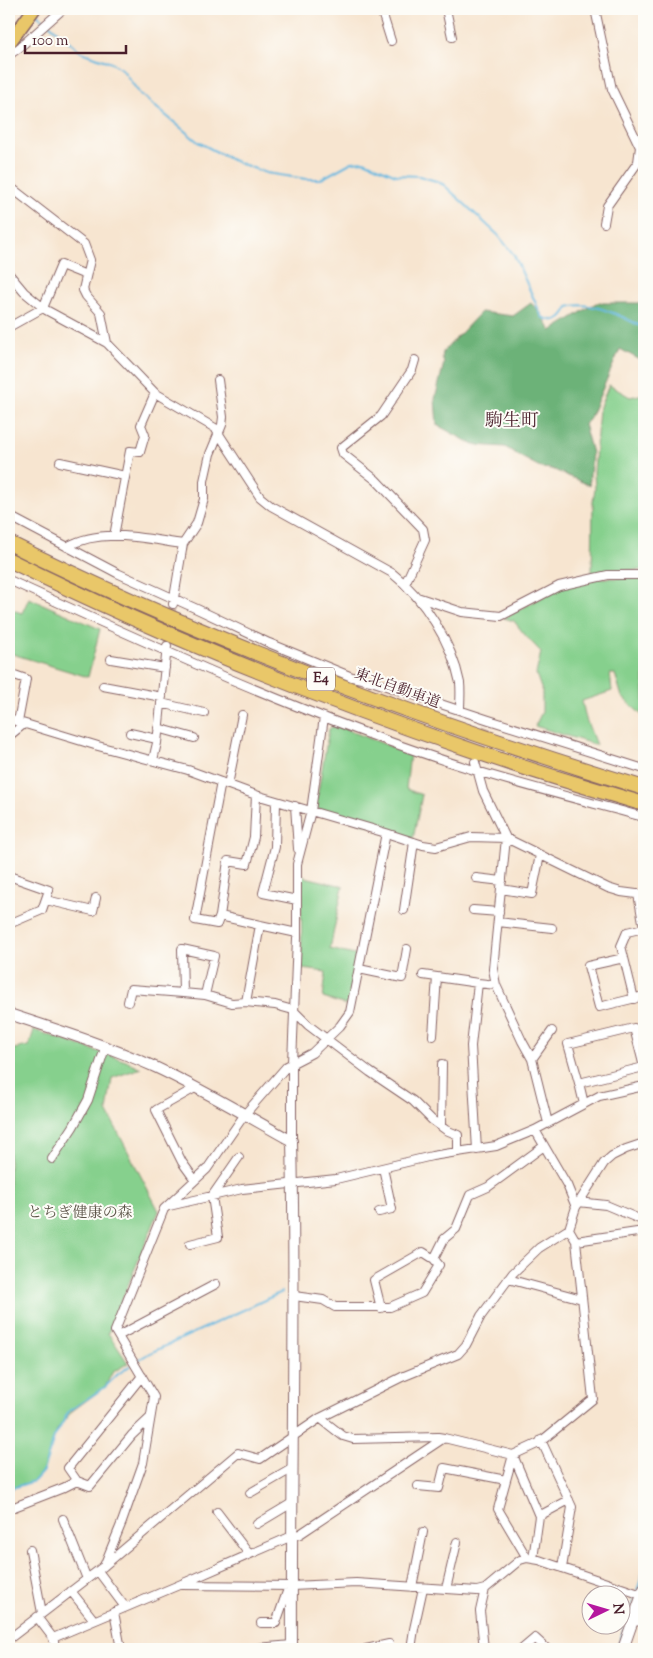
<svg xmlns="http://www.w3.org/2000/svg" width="653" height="1658" viewBox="0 0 653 1658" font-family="'Sorts Mill Goudy','Noto Serif JP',serif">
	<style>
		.green { fill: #86d08d; stroke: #68785c }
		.forest { fill: #6cb278; stroke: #5b6852 }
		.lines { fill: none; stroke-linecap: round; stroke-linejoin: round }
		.stream { stroke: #64b8e0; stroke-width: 2 }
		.minor-tunnel { stroke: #d4bdaf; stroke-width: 8; stroke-dasharray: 8 4; stroke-linecap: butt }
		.minor-casing { stroke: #876465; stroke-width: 10 }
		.tertiary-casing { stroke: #876465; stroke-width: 12 }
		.primary-casing { stroke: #876465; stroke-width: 15 }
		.motorway-casing { stroke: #876465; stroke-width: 16 }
		.minor { stroke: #fff; stroke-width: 8 }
		.tertiary { stroke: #fff; stroke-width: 10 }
		.primary { stroke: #e9c769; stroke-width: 12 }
		.motorway { stroke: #e9c769; stroke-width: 14 }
		.labels { text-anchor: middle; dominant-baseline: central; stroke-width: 4; stroke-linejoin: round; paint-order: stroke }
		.shield { fill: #fdfcf7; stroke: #806168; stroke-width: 1 }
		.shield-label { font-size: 14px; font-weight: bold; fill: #4a1f2b }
		.street-label { font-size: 15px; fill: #4a1f2b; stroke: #fdfcf7 }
		.park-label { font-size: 15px; fill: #5c5448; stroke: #fdfcf7 }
		.quarter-label { font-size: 18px; fill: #4a1f2b; stroke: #fdfcf7 }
	</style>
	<rect width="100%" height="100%" fill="#fdfcf7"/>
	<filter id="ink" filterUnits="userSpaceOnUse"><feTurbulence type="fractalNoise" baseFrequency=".02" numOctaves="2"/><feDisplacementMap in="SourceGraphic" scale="10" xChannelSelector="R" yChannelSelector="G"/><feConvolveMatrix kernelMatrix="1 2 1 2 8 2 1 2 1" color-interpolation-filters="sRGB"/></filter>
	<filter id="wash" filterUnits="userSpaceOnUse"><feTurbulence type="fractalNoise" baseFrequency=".0096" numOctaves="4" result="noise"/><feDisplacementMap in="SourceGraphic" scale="20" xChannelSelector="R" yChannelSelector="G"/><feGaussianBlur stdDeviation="1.12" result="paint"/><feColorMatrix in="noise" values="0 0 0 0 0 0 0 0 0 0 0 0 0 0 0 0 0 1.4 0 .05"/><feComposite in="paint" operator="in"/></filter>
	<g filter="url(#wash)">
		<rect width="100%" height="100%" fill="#f7e5d0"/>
		<path class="green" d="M609,385L630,397L644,394V570H625L592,575L593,502L595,488L594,473L599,409Z
			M598,578H644V717L622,697L615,674H610L612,691L582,701L586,719L596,745L535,726L542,712V691L536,674L541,652L524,634L514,621L504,618L566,584Z
			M29,598L100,629L88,677L9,653V609L22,613Z
			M335,725L410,754L406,789L422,795L413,839L319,810L316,804L329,729Z
			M301,876L343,886L330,949L358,956L349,1006L323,998L326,972L302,969Z
			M34,1030L126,1061L141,1068L112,1078L107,1111L159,1211L108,1333L128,1363L112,1373L105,1387L72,1411L57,1430L43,1471L34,1481L9,1489V1050L29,1046Z"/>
		<path class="forest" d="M531,303L541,313L551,331L596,303H642L644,304V362L620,349L589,420L584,424L592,453L589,485L552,469L542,468L523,458L505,447L474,445L437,425L435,399L444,363L442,358L443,352L481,312L513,316Z"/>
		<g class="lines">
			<path class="stream" d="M37,14L45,21
				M49,24L81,52L110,62L122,69L140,94L198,142L232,160L266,173L306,179H321L352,162L364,161L396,175L419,176L436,181L444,185L498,235L514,255L542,317C556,324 562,319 568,307C591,300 624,317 644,328
				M135,1362L148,1354L282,1292
				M9,1489L34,1481L43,1471L54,1438L69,1411L105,1387L118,1374L131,1365
				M637,1591L644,1570
				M617,1649L635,1596"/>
		</g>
	</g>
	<g filter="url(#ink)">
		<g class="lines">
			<path class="minor-tunnel" d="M167,646L173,604
				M477,755L487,728"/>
			<defs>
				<path id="minor" d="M381,9L391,41
					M446,9L452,37
					M595,9L612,89L640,147L638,162L607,206L604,223
					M9,55L19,48L63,9
					M9,186L84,244L90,260L83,290L86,296L101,313L107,343
					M9,274L24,292L46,310L107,343L155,393L215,428L260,497L271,506L392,573C424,598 452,643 460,683C461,692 460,701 460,710
					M9,327L43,308L61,265L86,275
					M60,462L125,476
					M9,516L117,573L197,609L269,643L352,677L371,681L489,720L644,769
					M114,536L130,451L140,452L145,435L141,425L155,393
					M67,547C101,527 146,539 183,544
					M9,580C161,650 316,721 477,771C532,788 589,802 644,817
					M405,584L425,540L423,529L376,480L343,454L341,448L381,416L412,370L415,360
					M417,597L462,612L501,616L559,586L608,575H644
					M173,604L183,544L197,523L204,499V481L210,454L222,425L223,417L218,380
					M111,659L165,668
					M9,673L26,679L18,722
					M103,686L162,697
					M161,703L204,713
					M9,719L98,746L188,770L256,795L386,833L350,1012L340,1026L312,1053L287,1066L245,1114L207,1169L164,1209L115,1331L154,1397L143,1463L122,1522L104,1566
					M158,728L194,738
					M130,733L157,739
					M9,736L24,724
					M153,760L157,743L167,646
					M475,762L483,791L506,838L493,969L496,985L478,983L471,1046L477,1150
					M221,782L195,920L217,924L220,916L228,861L247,864L254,837L256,795
					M228,785L242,715
					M276,801L275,847L263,893L297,900
					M295,806L298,849
					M386,833L423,845L436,847L471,837L506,838L608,888L621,892L644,895
					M9,876L49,890L42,910L9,924
					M476,878L502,881
					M501,889L532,894L540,855
					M638,894L644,928
					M46,900L93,911L96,898
					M404,910L414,842
					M473,910L499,912
					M220,916L260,925
					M498,922L552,928
					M644,928L627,932L621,946L624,958L588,966L599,1007L644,996
					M624,958L634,999
					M359,969L402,978L407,949
					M423,975L478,983
					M496,985L522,1041L532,1059L548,1123
					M205,995L214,956L182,949L183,993L205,995L232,1003L246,1002L275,1005L293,1010L308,1025L370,1072L413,1101L432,1120L446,1130L458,1135V1152
					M128,1002L131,989L183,993
					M246,1002L260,925L297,933
					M433,1036L437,977
					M532,1059L552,1031
					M644,1067L634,1028L568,1044L579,1083L644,1067
					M579,1083L584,1104
					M441,1126L442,1064
					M535,1130L567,1185L576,1207
					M292,1141V1063L297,938V864L311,811L324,717
					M52,1159L73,1127L88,1100L105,1048
					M195,1180L182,1162L156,1110L195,1088
					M578,1202L606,1205L644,1221
					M169,1206L242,1189L336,1179L432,1156L496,1146L535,1130L599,1096L644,1086
					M379,1212L392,1209L383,1168
					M569,1229L576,1241L644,1231
					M190,1244L218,1237L212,1196L239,1157
					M434,1259L444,1239L456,1229L470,1195L488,1187L544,1146
					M508,1279L582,1299
					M294,1296L323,1300L335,1307H390L422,1293L439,1265L434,1259L423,1252L374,1280L381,1308
					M118,1336L216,1284
					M142,1376L68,1468L77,1481L90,1486L132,1435L150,1418
					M320,1418L343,1436L353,1439L438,1437L444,1438
					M541,1440L572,1507L562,1568
					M513,1455L498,1509L527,1558
					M513,1455L539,1516L533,1559
					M418,1486L439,1488L444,1468L506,1480
					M250,1493L293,1468
					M9,1509L63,1488L77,1481
					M217,1512L249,1554
					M539,1516L569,1500
					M63,1519L87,1579
					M257,1524L292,1503
					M30,1550L42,1613
					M98,1571L125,1607
					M182,1585L292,1586L356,1583L477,1591L485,1589L520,1560L527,1558L539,1560L642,1595
					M412,1587L423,1532
					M446,1589L457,1542
					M71,1591L94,1620
					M114,1612L121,1649
					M37,1617L53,1638L56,1649
					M633,1621L644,1622
					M261,1623H276L289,1586
					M53,1638L179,1585L292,1536L300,1534L444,1438L513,1455L539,1443L593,1399L576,1241
					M9,1639L104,1566L238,1453L260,1459L320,1418L402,1377L458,1354L466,1345L481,1316L513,1273L539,1248L569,1229L576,1207L604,1163L612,1156L626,1149L644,1143
					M245,1649L292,1645
					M366,1649L389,1644
					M411,1649L414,1629L423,1588
					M484,1649L480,1611L485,1589
					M522,1649L535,1638L547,1649"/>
				<path id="tertiary" d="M9,1014C58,1030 108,1046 155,1067C202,1089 247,1116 292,1141C296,1310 291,1480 292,1649
					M623,1649L644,1589"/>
				<path id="primary" d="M9,43L34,9"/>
				<path id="motorway" d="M9,543C213,644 427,722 644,788
					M9,560C158,634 313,696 471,750C528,770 586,787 644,804"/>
			</defs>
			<use href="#minor" class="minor-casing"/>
			<use href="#tertiary" class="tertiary-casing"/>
			<use href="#primary" class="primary-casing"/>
			<use href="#motorway" class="motorway-casing"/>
			<use href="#minor" class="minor"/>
			<use href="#tertiary" class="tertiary"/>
			<use href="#primary" class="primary"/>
			<use href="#motorway" class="motorway"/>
		</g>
	</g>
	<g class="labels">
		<rect class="shield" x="307" y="667.5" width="28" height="23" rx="4"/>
		<g class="shield-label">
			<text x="321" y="679">E4</text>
		</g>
		<g class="street-label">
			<text transform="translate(397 689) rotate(20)">東北自動車道</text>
		</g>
		<g class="park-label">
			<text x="80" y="1213">とちぎ健康の森</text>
		</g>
		<g class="quarter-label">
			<text x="512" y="422">駒生町</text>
		</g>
	</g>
	<rect width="653" height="1658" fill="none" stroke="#fdfcf7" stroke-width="30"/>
	<g transform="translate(606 1610) rotate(85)"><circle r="24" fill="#fdfcf7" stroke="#b5a4a5"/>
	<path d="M0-4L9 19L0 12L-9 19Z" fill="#b5179e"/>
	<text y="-8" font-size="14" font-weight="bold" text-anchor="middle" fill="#4a1f2b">N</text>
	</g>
	<path d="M25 45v8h101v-8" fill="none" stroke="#4a1f2b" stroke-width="2.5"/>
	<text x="32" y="45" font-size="15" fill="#4a1f2b" stroke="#fdfcf7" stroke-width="4" paint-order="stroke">100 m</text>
</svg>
